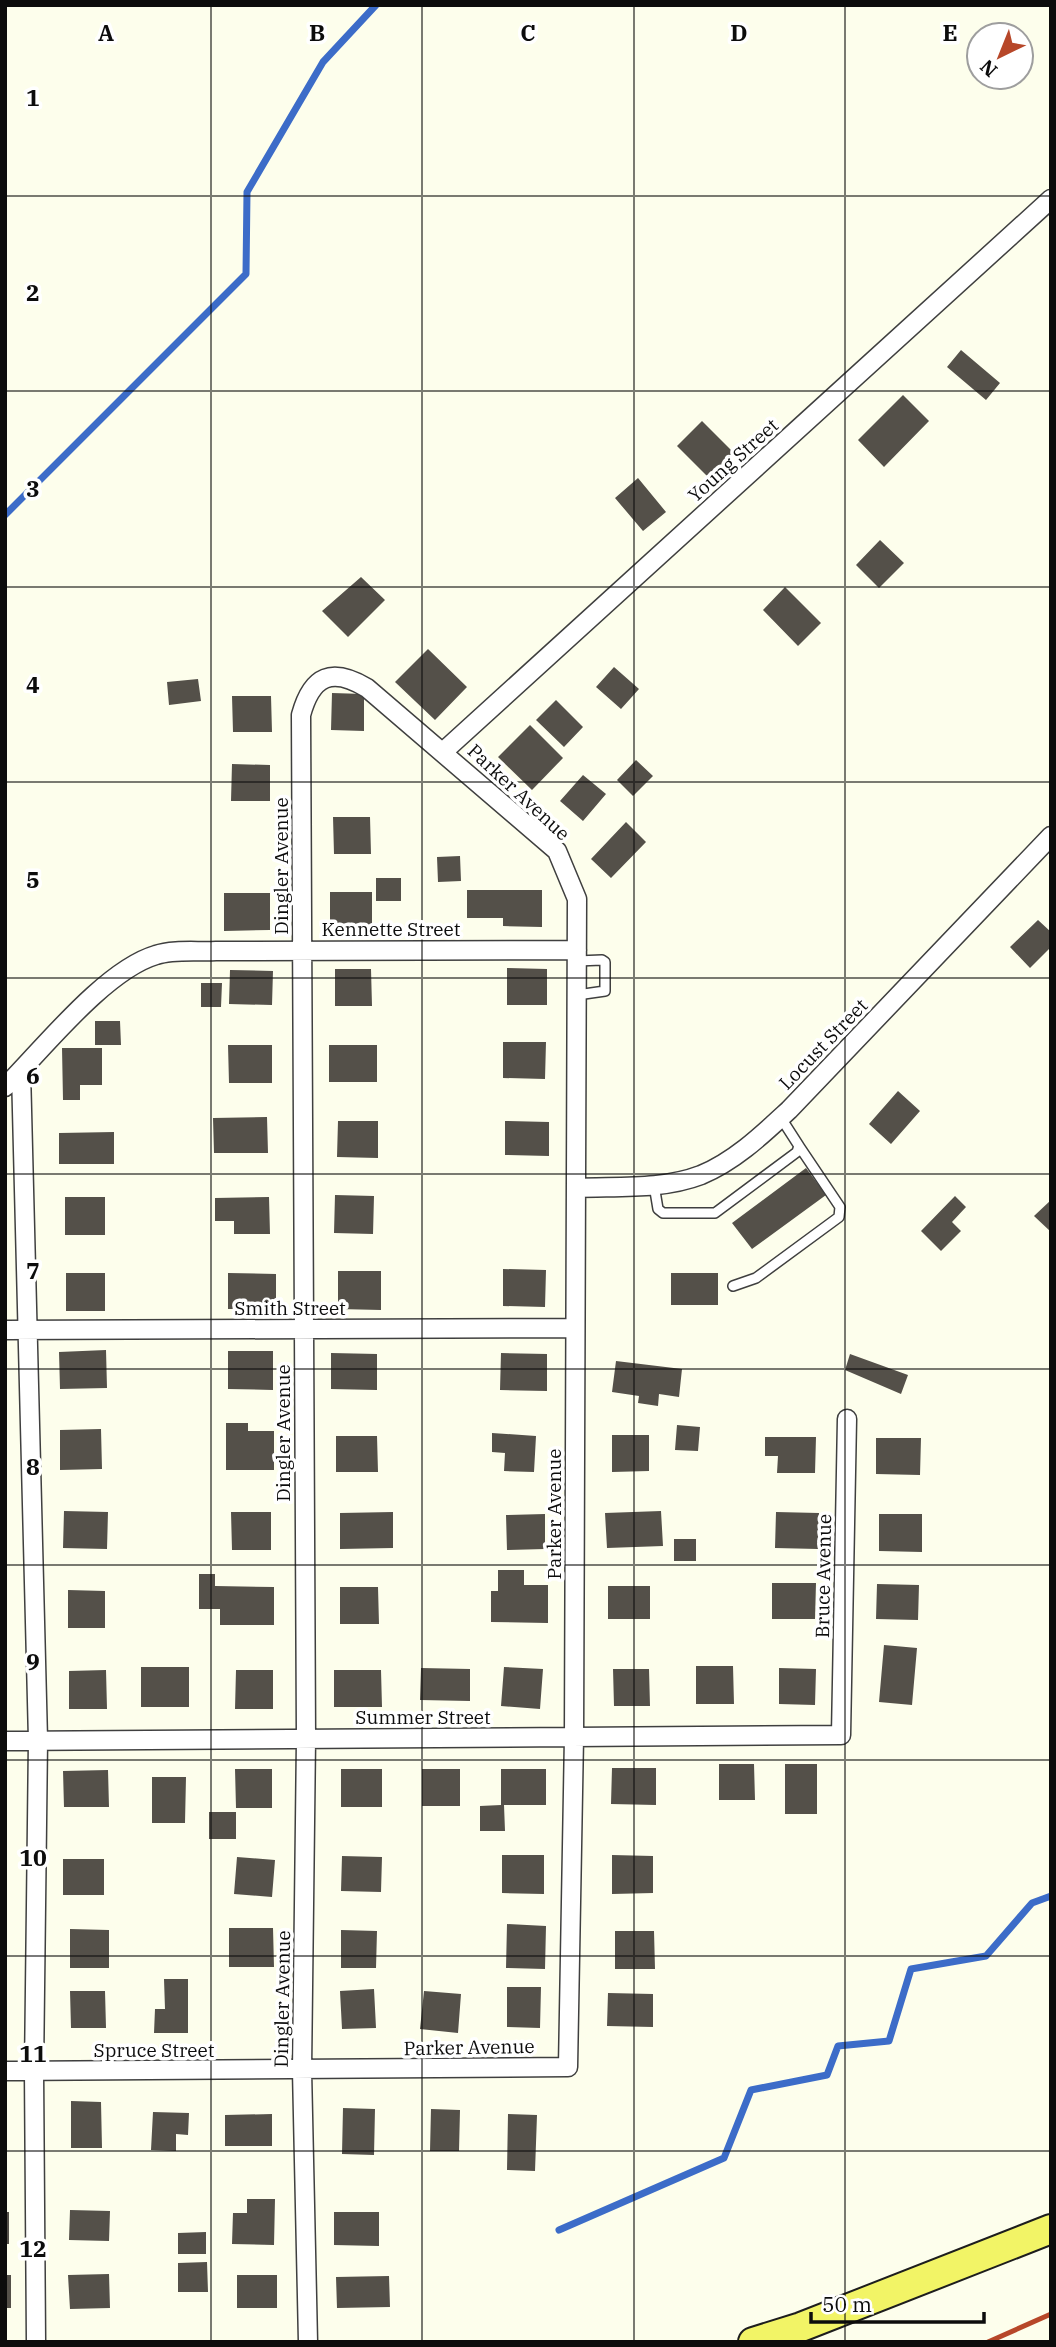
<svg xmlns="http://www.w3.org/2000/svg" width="1056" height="2347" viewBox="0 0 1056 2347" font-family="'IBM Plex Serif',serif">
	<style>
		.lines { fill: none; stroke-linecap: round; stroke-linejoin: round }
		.stream { stroke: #3c6cc8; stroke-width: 7 }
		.building { fill: #545049 }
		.service-casing { stroke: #3f3f3f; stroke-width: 12 }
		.minor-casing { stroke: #3f3f3f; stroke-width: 21 }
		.primary-casing { stroke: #1d1d1d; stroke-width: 32 }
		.service { stroke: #fff; stroke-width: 9 }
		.minor { stroke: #fff; stroke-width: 18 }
		.primary { stroke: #f2f466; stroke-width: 28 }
		.rail { stroke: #b74729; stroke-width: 5 }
		.grid { fill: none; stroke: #0c0c0c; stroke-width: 2; stroke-opacity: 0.55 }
		.labels { text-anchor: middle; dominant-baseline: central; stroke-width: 7; stroke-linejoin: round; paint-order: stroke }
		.street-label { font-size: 19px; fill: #0c0c0c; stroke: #fff }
		.grid-label { font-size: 23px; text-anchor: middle; font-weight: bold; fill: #0c0c0c; stroke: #fff; stroke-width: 7; stroke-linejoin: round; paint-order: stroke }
	</style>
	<rect width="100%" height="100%" fill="#fdfeec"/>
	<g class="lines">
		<path class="stream" d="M5,515L246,274L247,192L323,62L376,5
			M559,2230L724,2158L751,2090L827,2075L838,2046L889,2041L911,1969L986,1956L1032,1903L1051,1896"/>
	</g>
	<path class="building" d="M961,350L1000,383L986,400L947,367Z
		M903,395L929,421L884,467L858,440Z
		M702,421L734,453L709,478L677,446Z
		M638,478L666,512L643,531L615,498Z
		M880,540L904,563L879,588L856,565Z
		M361,577L385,600L348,637L322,611Z
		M785,587L821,623L798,646L763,610Z
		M428,649L467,687L435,720L395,682Z
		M614,667L639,689L621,709L596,687Z
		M198,679L201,701L169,705L167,682Z
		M332,693L364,694V731L331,730Z
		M232,696H271L272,732H233Z
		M556,700L583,727L564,747L536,720Z
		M530,725L563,758L532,790L498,757Z
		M636,760L653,776L633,796L617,780Z
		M232,764L270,765V801H231Z
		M583,775L606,794L583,821L560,801Z
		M333,817H370L371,854H334Z
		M626,822L646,842L611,878L591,859Z
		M460,856L461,881L438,882L437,857Z
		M376,878H401V901H376Z
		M467,890H542V927L503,926V918H467Z
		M330,892H372V930H330Z
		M224,893H270V930L224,931Z
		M1038,920L1051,932V947L1030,968L1010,947Z
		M507,968L547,969V1005H507Z
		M335,969H371L372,1006H335Z
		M230,970L273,971L272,1005L229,1004Z
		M201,983H222L221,1007H201Z
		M95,1021H120L121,1045H95Z
		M503,1042H546L545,1079L503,1078Z
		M228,1045H272V1083H229Z
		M329,1045H377V1082H329Z
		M62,1048H102V1085H80V1100H63Z
		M898,1091L920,1111L891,1144L869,1124Z
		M267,1117L268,1153H214L213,1118Z
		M338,1121H378V1158L337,1157Z
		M505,1121L549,1122V1156L505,1155Z
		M114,1132V1164H59V1133Z
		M806,1168L826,1195L752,1249L732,1223Z
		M335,1195L374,1196L373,1234L334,1233Z
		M955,1196L966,1207L952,1222L961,1231L941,1251L921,1231Z
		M65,1197H105V1235H65Z
		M269,1197L270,1234H234V1221H215V1198Z
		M1051,1200V1232L1034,1216Z
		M503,1269L546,1270L545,1307L503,1306Z
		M338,1271H381V1310L338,1309Z
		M66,1273H105V1311H66Z
		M228,1273L276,1274V1309H228Z
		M671,1273H718V1305H671Z
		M106,1350L107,1388L60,1389L59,1352Z
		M228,1351H273V1390L228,1389Z
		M331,1353L377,1354V1390L331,1389Z
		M501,1353L547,1354V1391L500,1390Z
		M850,1354L908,1375L901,1394L845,1370Z
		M616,1361L682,1369L679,1397L659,1394L658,1406L638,1403L639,1396L612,1392Z
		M226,1423H248V1431H274V1470H226Z
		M677,1425L700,1427L698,1451L675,1450Z
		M101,1429L102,1469L60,1470V1430Z
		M492,1433L536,1436L534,1472L504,1471L505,1453L492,1452Z
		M612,1435H649V1471L612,1472Z
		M336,1436H377L378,1472H336Z
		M765,1437H816L815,1473H777L778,1456H765Z
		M876,1438H921L920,1475L876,1474Z
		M64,1511L108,1512L107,1549L63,1548Z
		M661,1511L663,1546L607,1548L605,1513Z
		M231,1512H271V1550H232Z
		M393,1512V1548L340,1549V1513Z
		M776,1512L819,1513L818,1549L775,1548Z
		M545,1514V1549L507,1550L506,1515Z
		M879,1514H922V1552L879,1551Z
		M674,1539H696V1561H674Z
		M498,1570H524V1585H548V1623L491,1622V1591H498Z
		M199,1574H215V1586L274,1587V1625H220V1609H199Z
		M772,1583H816L815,1619H772Z
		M877,1584L919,1585L918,1620L876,1619Z
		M608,1586H650V1619H608Z
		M340,1587H378L379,1624H340Z
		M68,1590L105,1591V1628H68Z
		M884,1645L917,1648L912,1705L879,1702Z
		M696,1666H733L734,1704H696Z
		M141,1667H189V1707H141Z
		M504,1667L543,1669L540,1709L501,1706Z
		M421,1668L470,1669V1701L420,1700Z
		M779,1668L816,1669L815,1705L779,1704Z
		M613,1669H649L650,1706H614Z
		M106,1670L107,1709H69V1671Z
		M236,1670H273V1709H235Z
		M334,1670H381L382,1707H334Z
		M719,1764H754L755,1800H719Z
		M785,1764H817V1814H785Z
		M612,1768H656V1805L611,1804Z
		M235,1769H272V1808H236Z
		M341,1769H382V1807H341Z
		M422,1769H460V1806H422Z
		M501,1769H546V1805H504L505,1831H480V1806L501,1805Z
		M108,1770L109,1807H64L63,1771Z
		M152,1777H186L185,1823H152Z
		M209,1812H236V1839H209Z
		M502,1855H544V1894L502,1893Z
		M612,1855L653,1856V1893L612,1894Z
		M342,1856L382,1857L381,1892L341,1891Z
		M237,1857L275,1860L272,1897L234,1894Z
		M63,1859H104V1895H63Z
		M507,1924L546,1926L545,1969L506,1968Z
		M229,1928H273L274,1967H229Z
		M70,1929L109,1930V1968H70Z
		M341,1930L377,1931L376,1968H341Z
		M615,1931H654L655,1969H615Z
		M164,1979H188V2033H154L155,2009H165Z
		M507,1987H541L540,2028L507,2027Z
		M374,1989L376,2028L342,2029L340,1991Z
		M70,1991H105L106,2028H71Z
		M424,1991L461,1994L458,2033L420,2029Z
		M608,1993L653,1994V2027L607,2026Z
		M71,2101L101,2102L102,2148H71Z
		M343,2108L375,2109L374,2155L342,2154Z
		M431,2109L460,2110L459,2151H430Z
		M153,2112L189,2113L188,2135L176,2134V2151L151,2150Z
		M272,2114V2146H225V2115Z
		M508,2114L537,2115L535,2171L507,2170Z
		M247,2199H275L274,2245L232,2244L233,2213H247Z
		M70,2210L110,2211L109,2241L69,2240Z
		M5,2212H9V2244H5Z
		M334,2212H379V2246L334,2245Z
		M206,2232V2254H178V2233Z
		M207,2262L208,2292H178V2263Z
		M109,2274L110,2308L70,2309L68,2275Z
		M5,2275H11V2308H5Z
		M237,2275H277V2308H237Z
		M389,2276L390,2307L337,2308L336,2277Z"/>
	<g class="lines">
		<defs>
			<path id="service" d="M577,995L605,991V962L602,960L577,961
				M654,1185L658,1209L663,1213H715L797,1152L799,1146L781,1118
				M733,1286L756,1278L839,1217L840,1207L799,1146"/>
			<path id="minor" d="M444,751L1051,199
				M21,1071L38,1740L34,2071L36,2342
				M5,1087C43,1049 105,970 156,955C173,949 198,952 216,951L577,950
				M576,1188C617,1186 662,1190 701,1175C735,1161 763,1134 789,1110L1051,836
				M5,1330L575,1328
				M5,1741L841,1735L847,1419
				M5,2071L568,2067L574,1737L577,899L557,851L367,688C332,667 312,675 301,715L306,1739L302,2070L308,2342"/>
			<path id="primary" d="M753,2342L801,2327L1051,2229"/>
		</defs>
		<use href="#service" class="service-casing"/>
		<use href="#minor" class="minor-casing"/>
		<use href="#primary" class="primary-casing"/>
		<use href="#service" class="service"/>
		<use href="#minor" class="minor"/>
		<use href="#primary" class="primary"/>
		<path class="rail" d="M988,2342L1051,2314"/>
	</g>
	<path class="grid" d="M211,5V2342M422,5V2342M634,5V2342M845,5V2342M5,196H1051M5,391H1051M5,587H1051M5,782H1051M5,978H1051M5,1174H1051M5,1369H1051M5,1565H1051M5,1760H1051M5,1956H1051M5,2151H1051"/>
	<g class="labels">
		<g class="street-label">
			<text transform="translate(733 460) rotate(-42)">Young Street</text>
			<text transform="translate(519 792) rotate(43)">Parker Avenue</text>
			<text transform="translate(281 866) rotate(-90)">Dingler Avenue</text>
			<text x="391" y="929">Kennette Street</text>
			<text transform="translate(823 1044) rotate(-46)">Locust Street</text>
			<text x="290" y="1308">Smith Street</text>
			<text transform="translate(283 1433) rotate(-90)">Dingler Avenue</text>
			<text transform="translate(554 1514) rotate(-90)">Parker Avenue</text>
			<text transform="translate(823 1576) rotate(-89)">Bruce Avenue</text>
			<text x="423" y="1717">Summer Street</text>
			<text transform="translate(282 1999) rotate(-89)">Dingler Avenue</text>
			<text transform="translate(469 2047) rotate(-1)">Parker Avenue</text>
			<text x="154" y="2050">Spruce Street</text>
		</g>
	</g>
	<g class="grid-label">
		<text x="106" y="41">A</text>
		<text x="317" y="41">B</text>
		<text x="528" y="41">C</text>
		<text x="739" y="41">D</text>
		<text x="950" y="41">E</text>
		<text x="33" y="106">1</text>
		<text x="33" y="301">2</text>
		<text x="33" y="497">3</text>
		<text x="33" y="693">4</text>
		<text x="33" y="888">5</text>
		<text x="33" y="1084">6</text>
		<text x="33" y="1279">7</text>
		<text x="33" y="1475">8</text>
		<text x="33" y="1670">9</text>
		<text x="33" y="1866">10</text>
		<text x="33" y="2062">11</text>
		<text x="33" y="2257">12</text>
	</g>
	<rect width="1056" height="2347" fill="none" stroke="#0c0c0c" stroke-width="14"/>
	<g transform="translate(1000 56) rotate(223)"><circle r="33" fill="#ffffff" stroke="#9e9e9e" stroke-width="2"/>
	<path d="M0-5L12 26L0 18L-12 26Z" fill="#b74729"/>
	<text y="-10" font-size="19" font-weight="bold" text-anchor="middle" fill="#0c0c0c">N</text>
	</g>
	<path d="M811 2312v10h173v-10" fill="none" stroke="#0c0c0c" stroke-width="3.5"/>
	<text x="822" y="2312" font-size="21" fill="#0c0c0c" stroke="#ffffff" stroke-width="5" paint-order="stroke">50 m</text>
</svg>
